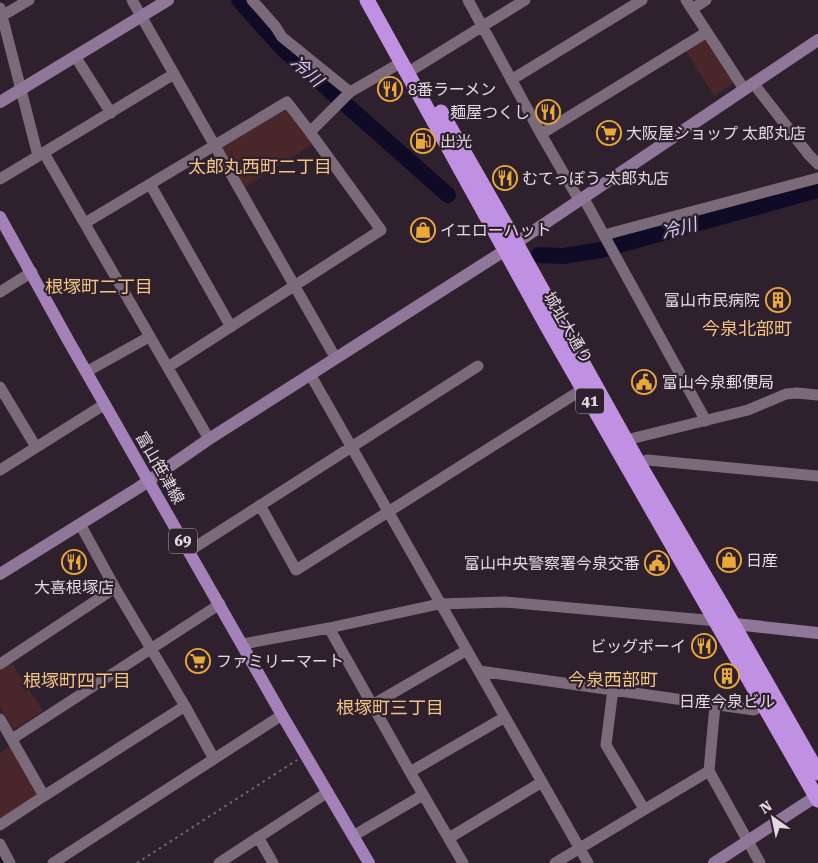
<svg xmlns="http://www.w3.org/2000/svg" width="818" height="863" viewBox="0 0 818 863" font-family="'Roboto Serif','Noto Sans JP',serif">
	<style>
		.green { fill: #48262a }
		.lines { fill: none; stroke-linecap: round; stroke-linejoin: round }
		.stream { stroke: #0f0a25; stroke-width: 2.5 }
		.river { stroke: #0f0a25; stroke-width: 16 }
		.path { stroke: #756873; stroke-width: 2; stroke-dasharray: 2.5 4; stroke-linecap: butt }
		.street { stroke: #7b6a79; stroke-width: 11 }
		.secondary { stroke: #907698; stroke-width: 12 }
		.primary { stroke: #a481b8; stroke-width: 12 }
		.highway { stroke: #c091e2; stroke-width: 15 }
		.labels { text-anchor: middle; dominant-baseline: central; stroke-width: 4.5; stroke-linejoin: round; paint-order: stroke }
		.shield { fill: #2f202d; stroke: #ada2ac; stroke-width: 1 }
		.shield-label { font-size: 15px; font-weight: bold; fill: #e3d9e2 }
		.poi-label { font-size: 16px; fill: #e3d9e2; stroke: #2f202d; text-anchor: start }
		.street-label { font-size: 16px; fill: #e3d9e2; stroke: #2f202d }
		.water-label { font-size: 18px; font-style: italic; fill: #cfcbfc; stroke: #2f202d }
		.neighbourhood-label { font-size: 18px; fill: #f2c481; stroke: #2f202d }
	</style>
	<rect width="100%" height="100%" fill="#2f202d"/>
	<path class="green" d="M704,37L734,83L714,96L685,50Z
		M283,109L288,110L313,144L244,188L222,150L223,145Z
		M11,662L43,711L14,730L0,707V669Z
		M10,746L36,793V797L0,820V753Z"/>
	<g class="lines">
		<path class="stream" d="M0,858L3,863"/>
		<path class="river" d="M239,0L283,49L448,195
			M539,255L563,256L601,250L818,190"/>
		<path class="path" d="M137,863L297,760"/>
		<path class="street" d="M132,0L335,357
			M252,0L275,26L282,37L350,92
			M468,0L541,134L579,200
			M686,0L744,89
			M0,8L38,156
			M692,9L706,0
			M0,17L29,0
			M75,56L111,113
			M415,68L525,0
			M511,80L642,0
			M753,83L809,155L818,164
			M541,134L707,32
			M44,153L209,439
			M0,179L174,74
			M150,184L231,327
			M583,197L706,421
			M85,223L287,102L310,132
			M604,235L818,178
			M0,292L32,272
			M168,367L381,230L310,132L350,92L402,62
			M86,372L149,337
			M310,374L588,863
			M0,387L36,447
			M626,440L748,410L786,394L797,393L818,395
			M639,464L647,460L818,476
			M0,470L105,404
			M260,505L296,570L583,389
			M80,524L115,588L185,706L214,759
			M189,551L478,366
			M329,628L410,772L463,863
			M243,644L329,628L439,604L505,602L717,621
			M0,664L115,588
			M479,671L754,710L763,705
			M613,689L606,745L644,809
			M372,705L467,650
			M715,705L709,771L760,863
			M0,719L44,796L0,825
			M12,739L220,604
			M410,772L505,717
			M44,796L185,706
			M353,836L423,795
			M258,837L273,863
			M449,838L542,782
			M0,844L10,863
			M53,863L282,715
			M219,863L328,792
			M555,863L709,771"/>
		<path class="secondary" d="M0,102L168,0
			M0,574L138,488L209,439L504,251L818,40
			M726,623L818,633
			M714,863L818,795"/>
		<path class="primary" d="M0,217L68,340L282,715L369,863"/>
		<path class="highway" d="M367,0L547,326L818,800
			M441,112L516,243L639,464L733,624L818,773"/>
	</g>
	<defs>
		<symbol id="restaurant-ring" viewBox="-11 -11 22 22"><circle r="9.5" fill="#2f202d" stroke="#eba93a" stroke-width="1.5"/><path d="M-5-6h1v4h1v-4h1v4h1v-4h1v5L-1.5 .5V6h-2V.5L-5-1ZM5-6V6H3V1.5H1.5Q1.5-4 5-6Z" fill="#eba93a"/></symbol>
		<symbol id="supermarket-ring" viewBox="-11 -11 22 22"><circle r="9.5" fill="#2f202d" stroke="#eba93a" stroke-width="1.5"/><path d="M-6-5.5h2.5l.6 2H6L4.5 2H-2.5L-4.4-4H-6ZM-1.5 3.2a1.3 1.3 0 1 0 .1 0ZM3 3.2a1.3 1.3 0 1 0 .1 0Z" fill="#eba93a"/></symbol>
		<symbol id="fuel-ring" viewBox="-11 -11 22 22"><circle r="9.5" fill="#2f202d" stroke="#eba93a" stroke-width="1.5"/><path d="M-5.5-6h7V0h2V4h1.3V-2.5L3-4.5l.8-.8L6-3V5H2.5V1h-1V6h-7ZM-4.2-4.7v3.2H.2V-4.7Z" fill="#eba93a"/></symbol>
		<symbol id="shop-ring" viewBox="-11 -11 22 22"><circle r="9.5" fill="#2f202d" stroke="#eba93a" stroke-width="1.5"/><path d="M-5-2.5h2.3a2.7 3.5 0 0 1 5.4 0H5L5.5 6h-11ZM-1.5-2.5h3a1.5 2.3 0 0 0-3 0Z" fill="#eba93a"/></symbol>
		<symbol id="building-ring" viewBox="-11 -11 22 22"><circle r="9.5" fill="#2f202d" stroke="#eba93a" stroke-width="1.5"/><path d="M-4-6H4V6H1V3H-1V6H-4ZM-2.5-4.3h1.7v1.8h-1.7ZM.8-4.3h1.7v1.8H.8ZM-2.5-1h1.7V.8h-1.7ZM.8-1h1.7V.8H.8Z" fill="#eba93a"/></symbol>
		<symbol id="civic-ring" viewBox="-11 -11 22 22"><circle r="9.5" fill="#2f202d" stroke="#eba93a" stroke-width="1.5"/><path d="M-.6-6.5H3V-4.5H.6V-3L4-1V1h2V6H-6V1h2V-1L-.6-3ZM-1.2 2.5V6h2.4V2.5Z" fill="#eba93a"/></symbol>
	</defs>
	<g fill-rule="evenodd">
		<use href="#restaurant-ring" x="376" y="75" width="28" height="28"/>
		<use href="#restaurant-ring" x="534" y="98" width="28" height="28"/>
		<use href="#supermarket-ring" x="595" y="119" width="28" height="28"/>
		<use href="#fuel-ring" x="409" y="127" width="28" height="28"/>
		<use href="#restaurant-ring" x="491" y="164" width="28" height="28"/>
		<use href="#shop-ring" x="409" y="216" width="28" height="28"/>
		<use href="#building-ring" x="764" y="286" width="28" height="28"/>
		<use href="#civic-ring" x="630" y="368" width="28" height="28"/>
		<use href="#shop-ring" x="715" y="546" width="28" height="28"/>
		<use href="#restaurant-ring" x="60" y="548" width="28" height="28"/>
		<use href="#civic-ring" x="643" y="549" width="28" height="28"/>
		<use href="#restaurant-ring" x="690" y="632" width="28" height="28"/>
		<use href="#supermarket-ring" x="184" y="647" width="28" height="28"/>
		<use href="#building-ring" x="713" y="662" width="28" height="28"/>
	</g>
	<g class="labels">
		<g class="shield">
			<rect x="576" y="388.5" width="28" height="25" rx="4"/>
			<rect x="169" y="528.5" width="28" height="25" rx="4"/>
		</g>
		<g class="shield-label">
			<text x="590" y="401">41</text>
			<text x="183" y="541">69</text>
		</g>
		<g class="poi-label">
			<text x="408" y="89">8番ラーメン</text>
			<text x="530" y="112" text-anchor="end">麺屋つくし</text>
			<text x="626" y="133">大阪屋ショップ 太郎丸店</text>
			<text x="440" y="141">出光</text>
			<text x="522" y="178">むてっぽう 太郎丸店</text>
			<text x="440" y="230">イエローハット</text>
			<text x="760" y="300" text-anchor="end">富山市民病院</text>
			<text x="662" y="382">富山今泉郵便局</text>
			<text x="746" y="560">日産</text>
			<text x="640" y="563" text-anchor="end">富山中央警察署今泉交番</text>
			<text x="74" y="587" text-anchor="middle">大喜根塚店</text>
			<text x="686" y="646" text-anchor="end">ビッグボーイ</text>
			<text x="216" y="661">ファミリーマート</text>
			<text x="727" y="701" text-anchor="middle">日産今泉ビル</text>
		</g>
		<g class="street-label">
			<text transform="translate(568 328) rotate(60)">城址大通り</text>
			<text transform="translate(160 468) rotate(60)">富山笹津線</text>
		</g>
		<g class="water-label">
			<text transform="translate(307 71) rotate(41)">冷川</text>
			<text transform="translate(679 228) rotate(-15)">冷川</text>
		</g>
		<g class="neighbourhood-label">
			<text x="260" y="166">太郎丸西町二丁目</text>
			<text x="99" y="286">根塚町二丁目</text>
			<text x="747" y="328">今泉北部町</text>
			<text x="613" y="679">今泉西部町</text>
			<text x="77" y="680">根塚町四丁目</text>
			<text x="390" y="707">根塚町三丁目</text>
		</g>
	</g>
	<g transform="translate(773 818) rotate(327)" stroke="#2f202d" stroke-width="4" paint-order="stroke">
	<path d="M0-4L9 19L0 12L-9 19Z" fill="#e3d9e2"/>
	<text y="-8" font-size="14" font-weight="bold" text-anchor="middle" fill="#e3d9e2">N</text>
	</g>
</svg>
